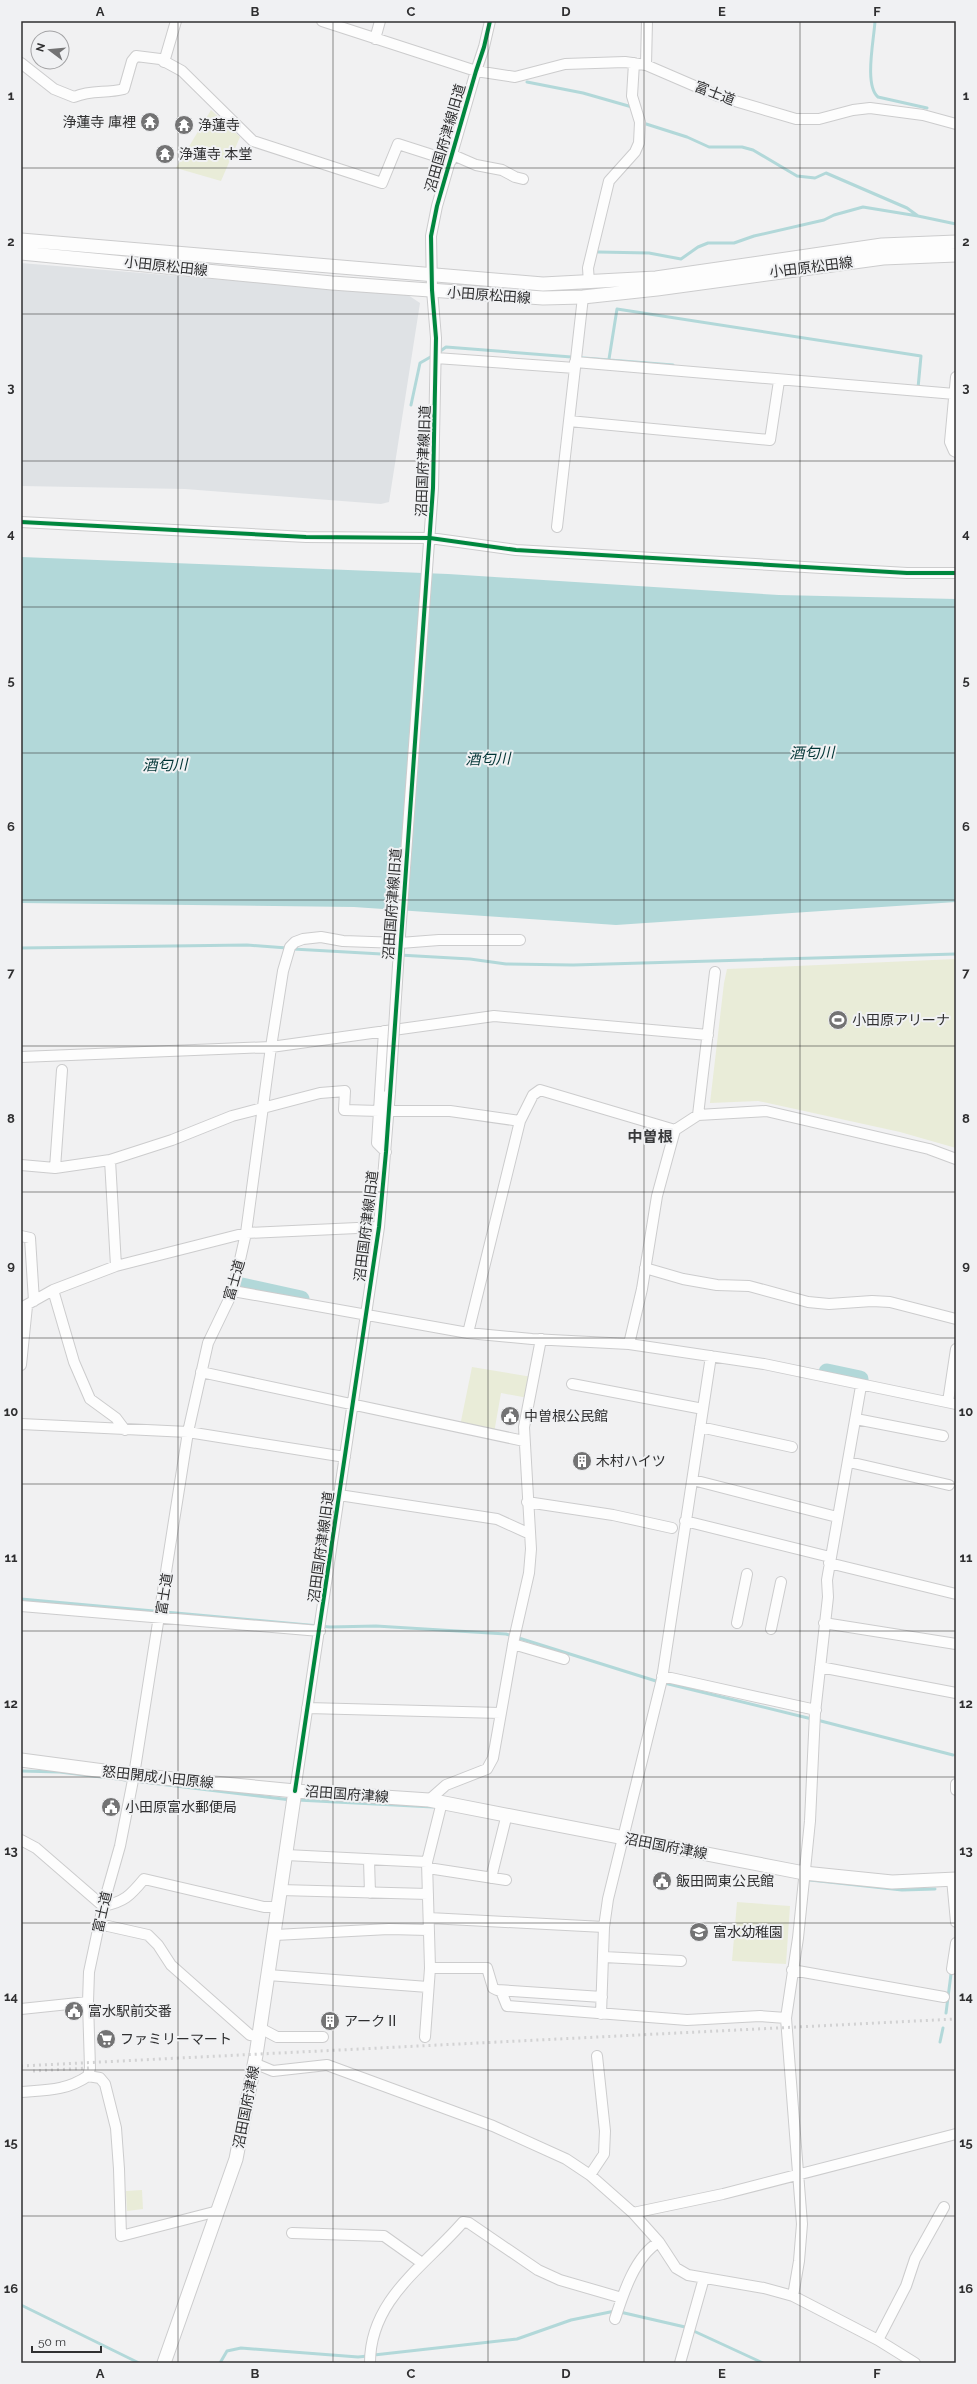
<svg xmlns="http://www.w3.org/2000/svg" width="977" height="2384" viewBox="0 0 977 2384" font-family="Raleway,'Noto Sans JP',sans-serif">
	<style>
		.built { fill: #dfe2e5 }
		.green { fill: #e9ecd8 }
		.water { fill: #b2d8d9 }
		.lines { fill: none; stroke-linecap: round; stroke-linejoin: round }
		.stream { stroke: #b2d8d9; stroke-width: 3 }
		.river { stroke: #b2d8d9; stroke-width: 17 }
		.minor-casing { stroke: #cccccd; stroke-width: 12 }
		.major-casing { stroke: #cccccd; stroke-width: 15 }
		.minor { stroke: #fdfdfd; stroke-width: 10 }
		.major { stroke: #fdfdfd; stroke-width: 13 }
		.rail { stroke: #d2d2d3; stroke-width: 3; stroke-dasharray: 2 4; stroke-linecap: butt }
		.minor-bridge-casing { stroke: #cccccd; stroke-width: 12; stroke-linecap: butt }
		.minor-bridge { stroke: #fdfdfd; stroke-width: 10 }
		.cycleway-casing { stroke: #f0f1f3; stroke-width: 6 }
		.cycleway { stroke: #00873e; stroke-width: 4 }
		.grid { fill: none; stroke: #2f2f30; stroke-width: 1; stroke-opacity: 0.55 }
		.labels { text-anchor: middle; dominant-baseline: central; stroke-width: 4; stroke-linejoin: round; paint-order: stroke }
		.street-label { font-size: 14px; fill: #2f2f30; stroke: #f0f1f3 }
		.poi-label { font-size: 14px; fill: #2f2f30; stroke: #f0f1f3; text-anchor: start }
		.water-label { font-size: 15px; font-style: italic; fill: #003435; stroke: #f0f1f3 }
		.neighbourhood-label { font-size: 15px; font-weight: bold; fill: #38393b; stroke: #f0f1f3 }
		.neatline { fill: none; stroke: #2f2f30; stroke-width: 1.5 }
		.grid-label { font-size: 13px; text-anchor: middle; font-weight: bold; fill: #2f2f30 }
	</style>
	<rect width="100%" height="100%" fill="#f1f1f2"/>
	<path class="built" d="M21,263L408,295L420,303L389,502L381,504L185,489L21,486Z"/>
	<path class="green" d="M211,110L240,137L221,181L176,168Z
		M956,959V1148L900,1132L758,1101L710,1103L724,983L727,969Z
		M472,1367L532,1377L528,1398L501,1393L494,1433L460,1426Z
		M737,1902L790,1906L786,1964L732,1961Z
		M142,2190L143,2209L127,2211L126,2191Z"/>
	<path class="water" d="M21,557L448,574L779,595L956,599V902L616,925L354,907L21,903Z"/>
	<g class="lines">
		<path class="stream" d="M875,21C874,40 864,85 878,97L927,108
			M527,82L583,93L632,107
			M643,123L687,137L709,147H742L753,150L797,176L815,178L826,173L907,208L918,216
			M598,252L649,253L681,259L698,247L708,243H734L754,236L824,220L834,215L863,207L918,216L956,224
			M439,352L446,347L673,365
			M609,359L617,309L921,356L918,388
			M411,405L420,363L434,355
			M21,948L247,945L287,948
			M293,949L470,959L506,964L573,965L956,954
			M954,1394L956,1384
			M21,1599L330,1627L376,1626L506,1634L656,1681L812,1719
			M817,1720L953,1755
			M21,1771L60,1772L291,1800
			M297,1800L433,1807
			M810,1880L902,1890L935,1889
			M946,2013L951,1974
			M940,2042L943,2028
			M21,2305L139,2363
			M620,2312L685,2327L763,2363
			M374,2355L517,2339L571,2320L615,2311
			M220,2363L227,2351L241,2348L358,2357L368,2356"/>
		<path class="river" d="M242,1286L301,1299
			M827,1372L860,1379"/>
		<defs>
			<path id="minor" d="M322,21L476,71L515,77L565,64L625,62L646,65L718,96L796,119H819L853,110L870,108L923,115L956,124
				M375,39L380,21
				M164,62L176,21
				M21,63L54,89L74,97C93,89 104,94 124,89L132,61L136,56L160,59L182,71L253,141L382,183L398,144L451,161
				M646,65L647,21
				M453,155L476,165L502,170L515,177L523,179
				M589,283L588,268L609,181L635,152L639,143L640,122L632,96L634,63
				M436,358L575,368
				M575,362L955,394
				M956,377L950,442L954,451L956,452
				M569,421L770,440L779,381
				M21,522L306,537L430,538L516,550L907,573H956
				M557,527L583,297
				M399,949L433,488L436,338L432,290L431,236L437,206L476,71L484,47L490,21
				M384,1031L377,1143L386,1152
				M21,1057L271,1047L494,1016L708,1035
				M388,1111H450L520,1121L533,1095L540,1090L675,1130
				M698,1115L715,972
				M110,1160L116,1266
				M21,1165L55,1168L110,1160L172,1140L232,1116L320,1093L345,1091L344,1110L379,1111
				M55,1168L62,1070
				M21,1236L30,1238L34,1301
				M645,1268L683,1279L717,1285L749,1286L808,1302L829,1304L872,1301L890,1302L956,1319
				M53,1290L74,1362L90,1399L116,1418L125,1430
				M233,1291L468,1333L532,1339L629,1344L764,1364L956,1404
				M21,1308L53,1290L116,1266L246,1233L379,1227
				M468,1333L520,1121
				M629,1344L642,1289L657,1196L675,1130L698,1115L766,1111L929,1149L956,1159
				M21,1365L27,1306
				M201,1372L524,1441
				M572,1384L703,1409
				M948,1402L956,1349
				M856,1419L943,1436
				M21,1424L188,1432L345,1457
				M700,1427L792,1447
				M849,1462L949,1485
				M693,1480L837,1517
				M339,1495L497,1519L530,1534
				M527,1502L613,1515L672,1528
				M685,1521L830,1557
				M829,1563L956,1594
				M21,1606L320,1631
				M737,1623L747,1574
				M824,1623L956,1644
				M771,1629L781,1582
				M513,1644L564,1659
				M820,1667L956,1693
				M662,1676L816,1710
				M307,1708L501,1713
				M956,1784V1790
				M295,1791L379,1227L390,1092
				M429,1800L446,1785L487,1769L493,1758L514,1639L529,1573L531,1549L524,1427L541,1339
				M21,1840L36,1848L103,1906C124,1902 130,1896 144,1879L264,1907H279
				M286,1855L427,1862
				M369,1860L370,1893
				M428,1868L506,1880
				M491,1878L507,1814
				M952,1879L956,1922
				M280,1890L428,1894
				M429,1918L604,1927
				M99,1924L148,1935L158,1945L171,1965L250,2035L259,2036
				M275,1935L389,1929L428,1930
				M604,1957L681,1961
				M430,1968H487L493,1988L497,1990L602,1997
				M952,1969L956,1943
				M792,1970L944,1997
				M268,1975L428,1987
				M501,1991L507,2006L687,2020L760,2016L786,2018
				M21,2009L88,2002
				M601,2014L604,1927L608,1899L662,1679L711,1356
				M260,2028L277,2037H323
				M425,2037L430,1968L427,1862L442,1802
				M254,2063L273,2071L327,2065L493,2126L566,2159L590,2175L633,2213L659,2242L676,2268L688,2275L764,2288L793,2296L878,2340L915,2363
				M88,2076L100,2078L105,2084L116,2128L119,2169L121,2236L218,2211
				M21,2092C46,2090 66,2091 88,2076L90,2068L88,2002L89,1972L103,1906L120,1846L134,1775L188,1432L208,1343L233,1291L246,1233L271,1047L283,971L290,947L295,942L303,939L321,937L343,941L400,943L439,940H520
				M590,2175L604,2154L605,2131L597,2056
				M633,2213L723,2194L956,2134
				M292,2233L384,2236L422,2263
				M793,2296L799,2261L802,2224L786,2018L798,1938L810,1821L815,1713L828,1597L827,1580L861,1386
				M615,2319C623,2294 635,2256 659,2242
				M878,2340L906,2286L915,2259L944,2207
				M370,2363C370,2299 425,2266 463,2222L469,2223L538,2270L560,2280L622,2298
				M680,2363L704,2278"/>
			<path id="major" d="M21,240L543,284L656,278L882,245L956,242
				M21,253L332,283L543,298L583,297L657,289L883,258L956,255
				M21,1760L134,1775L295,1791L429,1800L804,1873L892,1882L956,1879
				M164,2363L236,2159L256,2055L295,1791"/>
		</defs>
		<use href="#minor" class="minor-casing"/>
		<use href="#major" class="major-casing"/>
		<use href="#minor" class="minor"/>
		<use href="#major" class="major"/>
		<path class="rail" d="M21,2066L956,2019
			M33,2071L89,2068"/>
		<defs>
			<path id="minor-bridge" d="M390,1092L399,950"/>
		</defs>
		<use href="#minor-bridge" class="minor-bridge-casing"/>
		<use href="#minor-bridge" class="minor-bridge"/>
		<defs>
			<path id="cycleway" d="M21,522L306,537L430,538L516,550L907,573H956
				M295,1791L379,1227L386,1152L433,488L436,338L432,290L431,236L437,206L476,71L484,47L490,21"/>
		</defs>
		<use href="#cycleway" class="cycleway-casing"/>
		<use href="#cycleway" class="cycleway"/>
	</g>
	<path class="grid" d="M178,21V2363M333,21V2363M488,21V2363M644,21V2363M800,21V2363M21,168H956M21,314H956M21,461H956M21,607H956M21,753H956M21,900H956M21,1046H956M21,1192H956M21,1338H956M21,1484H956M21,1631H956M21,1777H956M21,1923H956M21,2070H956M21,2216H956"/>
	<defs>
		<symbol id="temple-disc" viewBox="-11 -11 22 22"><circle r="9.5" fill="#737374" stroke="#f0f1f3"/><path d="M0-6L5-2H3V0L6.5 2.5H4V6H1.5V3h-3V6H-4V2.5H-6.5L-3 0V-2H-5Z" fill="#fff"/></symbol>
		<symbol id="stadium-disc" viewBox="-11 -11 22 22"><circle r="9.5" fill="#737374" stroke="#f0f1f3"/><path d="M0-5a6.5 5 0 1 0 0 10a6.5 5 0 1 0 0-10ZM-3.5-1.8h7v3.6h-7Z" fill="#fff"/></symbol>
		<symbol id="civic-disc" viewBox="-11 -11 22 22"><circle r="9.5" fill="#737374" stroke="#f0f1f3"/><path d="M-.6-6.5H3V-4.5H.6V-3L4-1V1h2V6H-6V1h2V-1L-.6-3ZM-1.2 2.5V6h2.4V2.5Z" fill="#fff"/></symbol>
		<symbol id="building-disc" viewBox="-11 -11 22 22"><circle r="9.5" fill="#737374" stroke="#f0f1f3"/><path d="M-4-6H4V6H1V3H-1V6H-4ZM-2.5-4.3h1.7v1.8h-1.7ZM.8-4.3h1.7v1.8H.8ZM-2.5-1h1.7V.8h-1.7ZM.8-1h1.7V.8H.8Z" fill="#fff"/></symbol>
		<symbol id="school-disc" viewBox="-11 -11 22 22"><circle r="9.5" fill="#737374" stroke="#f0f1f3"/><path d="M0-5L7-2L0 1L-7-2ZM-4 1L0 2.5L4 1V4Q0 6-4 4Z" fill="#fff"/></symbol>
		<symbol id="supermarket-disc" viewBox="-11 -11 22 22"><circle r="9.5" fill="#737374" stroke="#f0f1f3"/><path d="M-6-5.5h2.5l.6 2H6L4.5 2H-2.5L-4.4-4H-6ZM-1.5 3.2a1.3 1.3 0 1 0 .1 0ZM3 3.2a1.3 1.3 0 1 0 .1 0Z" fill="#fff"/></symbol>
	</defs>
	<g fill-rule="evenodd">
		<use href="#temple-disc" x="139" y="111" width="22" height="22"/>
		<use href="#temple-disc" x="173" y="114" width="22" height="22"/>
		<use href="#temple-disc" x="154" y="143" width="22" height="22"/>
		<use href="#stadium-disc" x="827" y="1009" width="22" height="22"/>
		<use href="#civic-disc" x="499" y="1405" width="22" height="22"/>
		<use href="#building-disc" x="571" y="1450" width="22" height="22"/>
		<use href="#civic-disc" x="100" y="1796" width="22" height="22"/>
		<use href="#civic-disc" x="651" y="1870" width="22" height="22"/>
		<use href="#school-disc" x="688" y="1921" width="22" height="22"/>
		<use href="#civic-disc" x="63" y="2000" width="22" height="22"/>
		<use href="#building-disc" x="319" y="2010" width="22" height="22"/>
		<use href="#supermarket-disc" x="95" y="2028" width="22" height="22"/>
	</g>
	<g class="labels">
		<g class="street-label">
			<text transform="translate(715 93) rotate(21)">富士道</text>
			<text transform="translate(445 138) rotate(-74)">沼田国府津線旧道</text>
			<text transform="translate(166 266) rotate(6)">小田原松田線</text>
			<text transform="translate(811 267) rotate(-7)">小田原松田線</text>
			<text transform="translate(489 295) rotate(4)">小田原松田線</text>
			<text transform="translate(423 461) rotate(-88)">沼田国府津線旧道</text>
			<text transform="translate(392 904) rotate(-86)">沼田国府津線旧道</text>
			<text transform="translate(366 1226) rotate(-83)">沼田国府津線旧道</text>
			<text transform="translate(234 1280) rotate(-74)">富士道</text>
			<text transform="translate(321 1547) rotate(-82)">沼田国府津線旧道</text>
			<text transform="translate(164 1594) rotate(-81)">富士道</text>
			<text transform="translate(158 1777) rotate(6)">怒田開成小田原線</text>
			<text transform="translate(347 1794) rotate(4)">沼田国府津線</text>
			<text transform="translate(666 1846) rotate(11)">沼田国府津線</text>
			<text transform="translate(102 1912) rotate(-77)">富士道</text>
			<text transform="translate(246 2107) rotate(-79)">沼田国府津線</text>
		</g>
		<g class="poi-label">
			<text x="136" y="122" text-anchor="end">浄蓮寺 庫裡</text>
			<text x="198" y="125">浄蓮寺</text>
			<text x="179" y="154">浄蓮寺 本堂</text>
			<text x="852" y="1020">小田原アリーナ</text>
			<text x="524" y="1416">中曽根公民館</text>
			<text x="596" y="1461">木村ハイツ</text>
			<text x="125" y="1807">小田原富水郵便局</text>
			<text x="676" y="1881">飯田岡東公民館</text>
			<text x="713" y="1932">富水幼稚園</text>
			<text x="88" y="2011">富水駅前交番</text>
			<text x="344" y="2021">アークⅡ</text>
			<text x="120" y="2039">ファミリーマート</text>
		</g>
		<g class="water-label">
			<text transform="translate(812 753) rotate(-1)">酒匂川</text>
			<text transform="translate(488 759) rotate(-1)">酒匂川</text>
			<text transform="translate(165 765) rotate(-1)">酒匂川</text>
		</g>
		<g class="neighbourhood-label">
			<text x="650" y="1137">中曽根</text>
		</g>
	</g>
	<rect width="977" height="2384" fill="none" stroke="#f0f1f3" stroke-width="44"/>
	<g transform="translate(50 50) rotate(286)"><circle r="19" fill="#f0f1f3" stroke="#a3a3a5"/>
	<path d="M0-3L7 15L0 10L-7 15Z" fill="#737374"/>
	<text y="-6" font-size="11" font-weight="bold" text-anchor="middle" fill="#2f2f30">N</text>
	</g>
	<path d="M32 2346v6h69v-6" fill="none" stroke="#2f2f30" stroke-width="2"/>
	<text x="38" y="2346" font-size="12" fill="#2f2f30" stroke="#f0f1f3" stroke-width="3" paint-order="stroke">50 m</text>
	<rect x="22" y="22" width="933" height="2340" class="neatline"/>
	<g class="grid-label">
		<text x="100" y="16">A</text>
		<text x="255" y="16">B</text>
		<text x="411" y="16">C</text>
		<text x="566" y="16">D</text>
		<text x="722" y="16">E</text>
		<text x="877" y="16">F</text>
		<text x="11" y="100">1</text>
		<text x="966" y="100">1</text>
		<text x="11" y="246">2</text>
		<text x="966" y="246">2</text>
		<text x="11" y="392">3</text>
		<text x="966" y="392">3</text>
		<text x="11" y="538">4</text>
		<text x="966" y="538">4</text>
		<text x="11" y="685">5</text>
		<text x="966" y="685">5</text>
		<text x="11" y="831">6</text>
		<text x="966" y="831">6</text>
		<text x="11" y="977">7</text>
		<text x="966" y="977">7</text>
		<text x="11" y="1123">8</text>
		<text x="966" y="1123">8</text>
		<text x="11" y="1270">9</text>
		<text x="966" y="1270">9</text>
		<text x="11" y="1416">10</text>
		<text x="966" y="1416">10</text>
		<text x="11" y="1562">11</text>
		<text x="966" y="1562">11</text>
		<text x="11" y="1708">12</text>
		<text x="966" y="1708">12</text>
		<text x="11" y="1855">13</text>
		<text x="966" y="1855">13</text>
		<text x="11" y="2001">14</text>
		<text x="966" y="2001">14</text>
		<text x="11" y="2147">15</text>
		<text x="966" y="2147">15</text>
		<text x="11" y="2293">16</text>
		<text x="966" y="2293">16</text>
		<text x="100" y="2378">A</text>
		<text x="255" y="2378">B</text>
		<text x="411" y="2378">C</text>
		<text x="566" y="2378">D</text>
		<text x="722" y="2378">E</text>
		<text x="877" y="2378">F</text>
	</g>
</svg>
